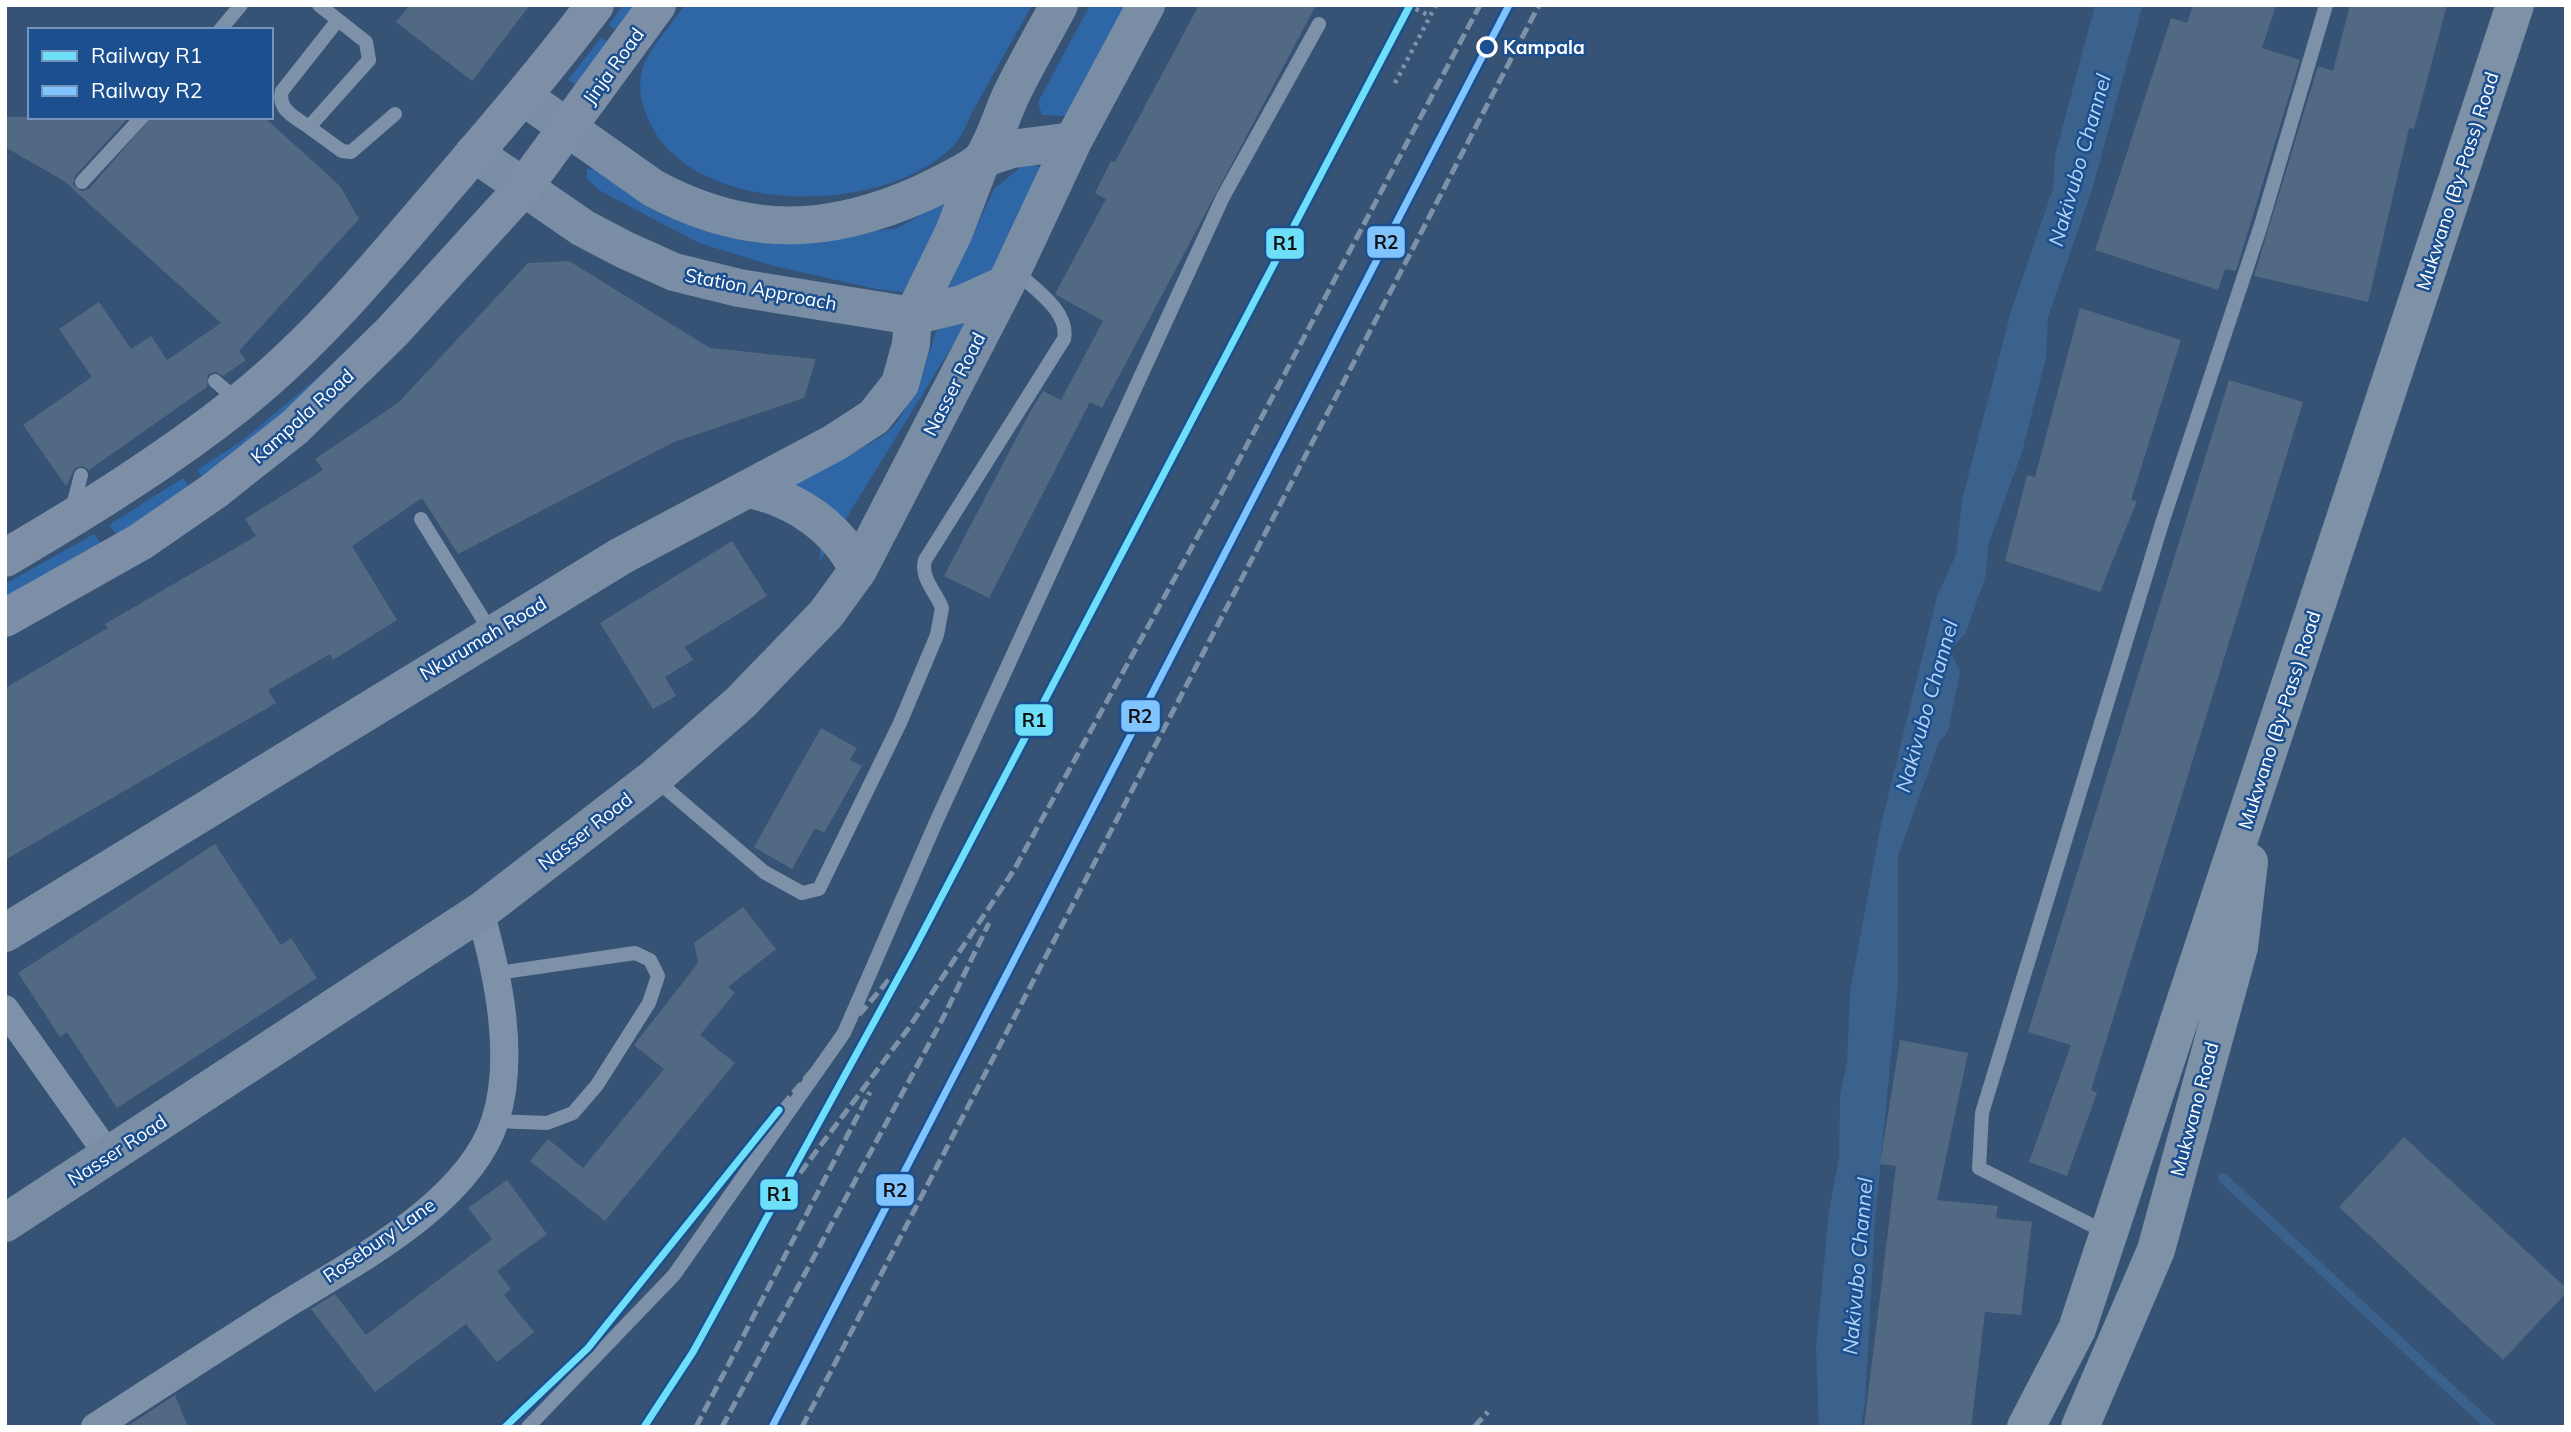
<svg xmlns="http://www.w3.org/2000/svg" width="2571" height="1432" viewBox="0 0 2571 1432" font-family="Mulish,sans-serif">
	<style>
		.green { fill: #2f66a5 }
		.water { fill: #3b618d }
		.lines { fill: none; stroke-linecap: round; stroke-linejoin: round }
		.stream { stroke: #3b618d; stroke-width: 10 }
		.building { fill: #526984 }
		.path { stroke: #7d92a8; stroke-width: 4.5; stroke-dasharray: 3.5 5; stroke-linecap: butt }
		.lane { stroke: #7d92a8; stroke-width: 14 }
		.street { stroke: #7d92a8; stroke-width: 28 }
		.secondary { stroke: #798da4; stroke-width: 38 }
		.primary { stroke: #7d8ea7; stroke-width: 38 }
		.highway { stroke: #7e92a7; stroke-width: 38 }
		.rail { stroke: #7e92a7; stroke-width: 5; stroke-dasharray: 12 5; stroke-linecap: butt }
		.rail-1-casing { stroke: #1b4f8f; stroke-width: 12 }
		.rail-2-casing { stroke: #1b4f8f; stroke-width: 12 }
		.rail-1 { stroke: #6ddff8; stroke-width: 7 }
		.rail-2 { stroke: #80c4ff; stroke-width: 7 }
		.stop-dot { fill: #1b4f8f; stroke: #fff; stroke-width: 3.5 }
		.labels { text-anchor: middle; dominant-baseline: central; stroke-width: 5; stroke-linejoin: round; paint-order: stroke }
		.stop-label { font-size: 19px; font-weight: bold; fill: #fff; stroke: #1b4f8f; text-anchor: start }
		.street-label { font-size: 19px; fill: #fff; stroke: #1b4f8f }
		.water-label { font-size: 21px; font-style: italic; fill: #b5d3f5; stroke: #1b4f8f }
		.line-badge { stroke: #1b4f8f; stroke-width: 2.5 }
		.pale-badge-label { font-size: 19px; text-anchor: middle; font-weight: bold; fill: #111 }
	</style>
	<rect width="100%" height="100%" fill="#365274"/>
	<path class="green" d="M623,5H642L622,34L609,25Z
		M685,5H1032C1013,39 994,73 975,107C968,120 962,138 951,148C884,215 695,218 650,123C641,104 636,82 645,62C655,42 672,23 685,5Z
		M1090,5H1131L1076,111L1062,116L1042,115L1038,102Z
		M601,38L615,47L581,88L568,80Z
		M1028,161L1043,169L993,272L944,298L994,189Z
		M587,169H597L806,240L897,228L960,193L910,293L876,289L774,266L699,243L599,190L587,179Z
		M970,317L820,561V541L782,484C811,471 867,450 890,430C907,416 930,354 936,331Z
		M336,362L348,370L206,481L197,470L243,440Z
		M183,478L193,491L120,539L109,525Z
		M94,534L104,547L5,601V584Z"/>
	<path class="water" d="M2095,5H2143L2092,190L2048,317L2046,358L2022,452L1988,546L1986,575L1966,633L1950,650L1960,672L1948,731L1939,742L1898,856V984L1875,1221L1865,1404L1861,1427H1819L1816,1349L1829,1210L1839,1158L1840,1095L1847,1063L1850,992L1880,829L1937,596L1956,555L1962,500L2011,311L2053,189L2055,155Z"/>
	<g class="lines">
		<path class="stream" d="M2223,1178L2491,1427"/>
	</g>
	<path class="building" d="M410,5H530L472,81L396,22Z
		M1199,5H1316L1102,408L1090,402L989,598L944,576L1030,412L1043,391L1061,400L1103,321L1055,294L1106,199L1095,193L1111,161L1115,162Z
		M2193,5H2276L2262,48L2300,60L2236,271L2225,269L2218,290L2095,250L2171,18L2187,23Z
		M2350,5H2447L2414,129L2409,128L2368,302L2254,276L2318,66L2333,71Z
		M5,117H129L75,176L73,185L81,191L89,189L151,117H264L340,186L359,219L239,351L246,360L223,376L216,372L208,374L207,387L89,470L83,466L75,468L66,486L23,425L92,377L59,329L99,302L131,349L151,336L167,360L221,323L64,181L5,147Z
		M569,261L710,348L816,359L804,398L674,442L458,554L422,498L352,546L397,620L333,660L330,654L268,690L276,703L5,860V688L108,628L105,624L256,536L245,519L323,470L315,459L399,402L528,263Z
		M2080,308L2181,340L2131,500L2137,501L2100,592L2005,561L2027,475L2035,477Z
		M2229,380L2303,402L2091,1090L2097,1093L2067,1176L2029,1162L2071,1045L2028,1032Z
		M732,541L767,596L685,647L693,660L665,677L676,696L653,709L600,623Z
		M821,728L857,748L850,760L862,766L824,833L815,828L792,869L754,847Z
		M215,844L281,945L291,938L317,978L117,1108L67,1032L60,1037L18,973Z
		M743,907L776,949L728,987L735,993L700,1035L735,1063L605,1221L530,1161L548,1139L583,1168L664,1069L634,1045L698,963L694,943Z
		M1900,1040L1968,1053L1937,1200L1998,1206L1996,1218L2032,1222L2021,1315L1985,1312L1971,1427H1864L1896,1166L1880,1164Z
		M2404,1137L2566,1288V1293L2503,1360L2339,1207Z
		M507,1180L547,1234L497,1271L511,1289L504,1295L534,1332L497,1362L466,1324L375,1392L311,1309L335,1294L366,1335L492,1239L468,1208Z
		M175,1395L188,1427H126L149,1412Z"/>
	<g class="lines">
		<path class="path" d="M1408,5L1430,16
			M1395,83L1436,5"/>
		<path class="lane" d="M319,5L366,42L369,60L309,127L342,151L351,152L395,114
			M220,30L241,5
			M309,127C295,117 277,110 282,91L338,20
			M82,182L142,117
			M215,381L238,401
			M72,509L81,475
			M421,519L491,632
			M656,780L764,872L802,893L819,889L900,723L937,635L942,608C936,592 920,578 925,560L1064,339C1070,311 1032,287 1014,270
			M495,1121L547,1123L573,1113L597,1085L649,1003L658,976L650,960L635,953L498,973
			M2107,1233L1979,1168L1982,1113L2163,520L2261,225L2326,5
			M528,1427L674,1275L844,1033L936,822L1223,197L1319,24"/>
		<path class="street" d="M5,1009L109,1156
			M95,1427C155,1388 214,1350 274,1312C346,1266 467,1207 495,1121C516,1057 498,974 480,912"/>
		<path class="secondary" d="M524,97L653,188C746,238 828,236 923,193C937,186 974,169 983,158C995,140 1002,114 1011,95C1026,64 1043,35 1059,5
			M474,153L583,228L625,250L674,272L739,288L913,316L962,304L1006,284L1073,141L1146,5
			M749,489C794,498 838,527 858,570
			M5,933L621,556L834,443L874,417L900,384L911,344L913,316L954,232L982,159L1012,149L1073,141
			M5,1223L480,912L654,778L741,702L826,614L858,570L1006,284"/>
		<path class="primary" d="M5,558C85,511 166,461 239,403C314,343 375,270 437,197C491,134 545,71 595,5
			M5,618L140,542L214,491L295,427L393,331L523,188L657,5"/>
		<path class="highway" d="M2026,1427L2077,1329L2515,5
			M2080,1427L2156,1250L2239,947L2249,862"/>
		<path class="rail" d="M800,1173L908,1029L1014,870L1221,494L1480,5
			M505,1427L588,1348L759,1133L892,976
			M644,1427L693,1352L914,949L1349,121
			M696,1427L870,1092
			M722,1427L943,1018L989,923
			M772,1427L1509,5
			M802,1427L1539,5
			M1474,1427L1488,1412"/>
		<defs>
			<path id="rail-1" d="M505,1427L588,1348L779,1110
				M644,1427L693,1352L914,949L1410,5"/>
			<path id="rail-2" d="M772,1427L1509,5"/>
		</defs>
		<use href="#rail-1" class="rail-1-casing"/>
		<use href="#rail-2" class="rail-2-casing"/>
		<use href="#rail-1" class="rail-1"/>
		<use href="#rail-2" class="rail-2"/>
	</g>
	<circle class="stop-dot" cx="1487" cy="47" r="9"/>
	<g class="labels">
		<g class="stop-label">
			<text x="1503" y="47">Kampala</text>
		</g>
		<g class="street-label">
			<text transform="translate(613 66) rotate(-54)">Jinja Road</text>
			<text transform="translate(2457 181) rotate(-72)">Mukwano (By-Pass) Road</text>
			<text transform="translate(761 289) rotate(11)">Station Approach</text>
			<text transform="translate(954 384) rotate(-63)">Nasser Road</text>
			<text transform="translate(302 416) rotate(-42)">Kampala Road</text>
			<text transform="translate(483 638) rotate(-31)">Nkurumah Road</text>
			<text transform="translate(2279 720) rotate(-72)">Mukwano (By-Pass) Road</text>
			<text transform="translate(585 831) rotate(-38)">Nasser Road</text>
			<text transform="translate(2194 1109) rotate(-75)">Mukwano Road</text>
			<text transform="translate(117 1150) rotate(-33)">Nasser Road</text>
			<text transform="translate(379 1240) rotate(-35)">Rosebury Lane</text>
		</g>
		<g class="water-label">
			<text transform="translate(2079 160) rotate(-74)">Nakivubo Channel</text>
			<text transform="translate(1926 706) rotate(-74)">Nakivubo Channel</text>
			<text transform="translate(1857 1266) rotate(-85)">Nakivubo Channel</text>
		</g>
	</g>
	<g class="line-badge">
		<rect x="1366" y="225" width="40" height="34" rx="7" fill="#80c4ff"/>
		<rect x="1265" y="227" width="40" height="33" rx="7" fill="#6ddff8"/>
		<rect x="1120" y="699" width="41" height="34" rx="7" fill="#80c4ff"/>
		<rect x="1014" y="703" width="40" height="34" rx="7" fill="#6ddff8"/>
		<rect x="875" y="1173" width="40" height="34" rx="7" fill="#80c4ff"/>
		<rect x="759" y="1178" width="40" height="33" rx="7" fill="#6ddff8"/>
	</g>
	<g class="pale-badge-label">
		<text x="1386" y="249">R2</text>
		<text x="1285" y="250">R1</text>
		<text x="1140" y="723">R2</text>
		<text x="1034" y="727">R1</text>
		<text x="895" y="1197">R2</text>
		<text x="779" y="1201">R1</text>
	</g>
	<rect width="2571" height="1432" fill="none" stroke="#ffffff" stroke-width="14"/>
	<rect x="28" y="28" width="245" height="91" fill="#1b4f8f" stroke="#7695bc" stroke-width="2"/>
	<rect x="42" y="51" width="35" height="10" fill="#6ddff8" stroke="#7695bc" stroke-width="2"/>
	<text x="91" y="63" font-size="21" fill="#ffffff">Railway R1</text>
	<rect x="42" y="86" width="35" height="10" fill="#80c4ff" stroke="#7695bc" stroke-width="2"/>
	<text x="91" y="98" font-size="21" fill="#ffffff">Railway R2</text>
</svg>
